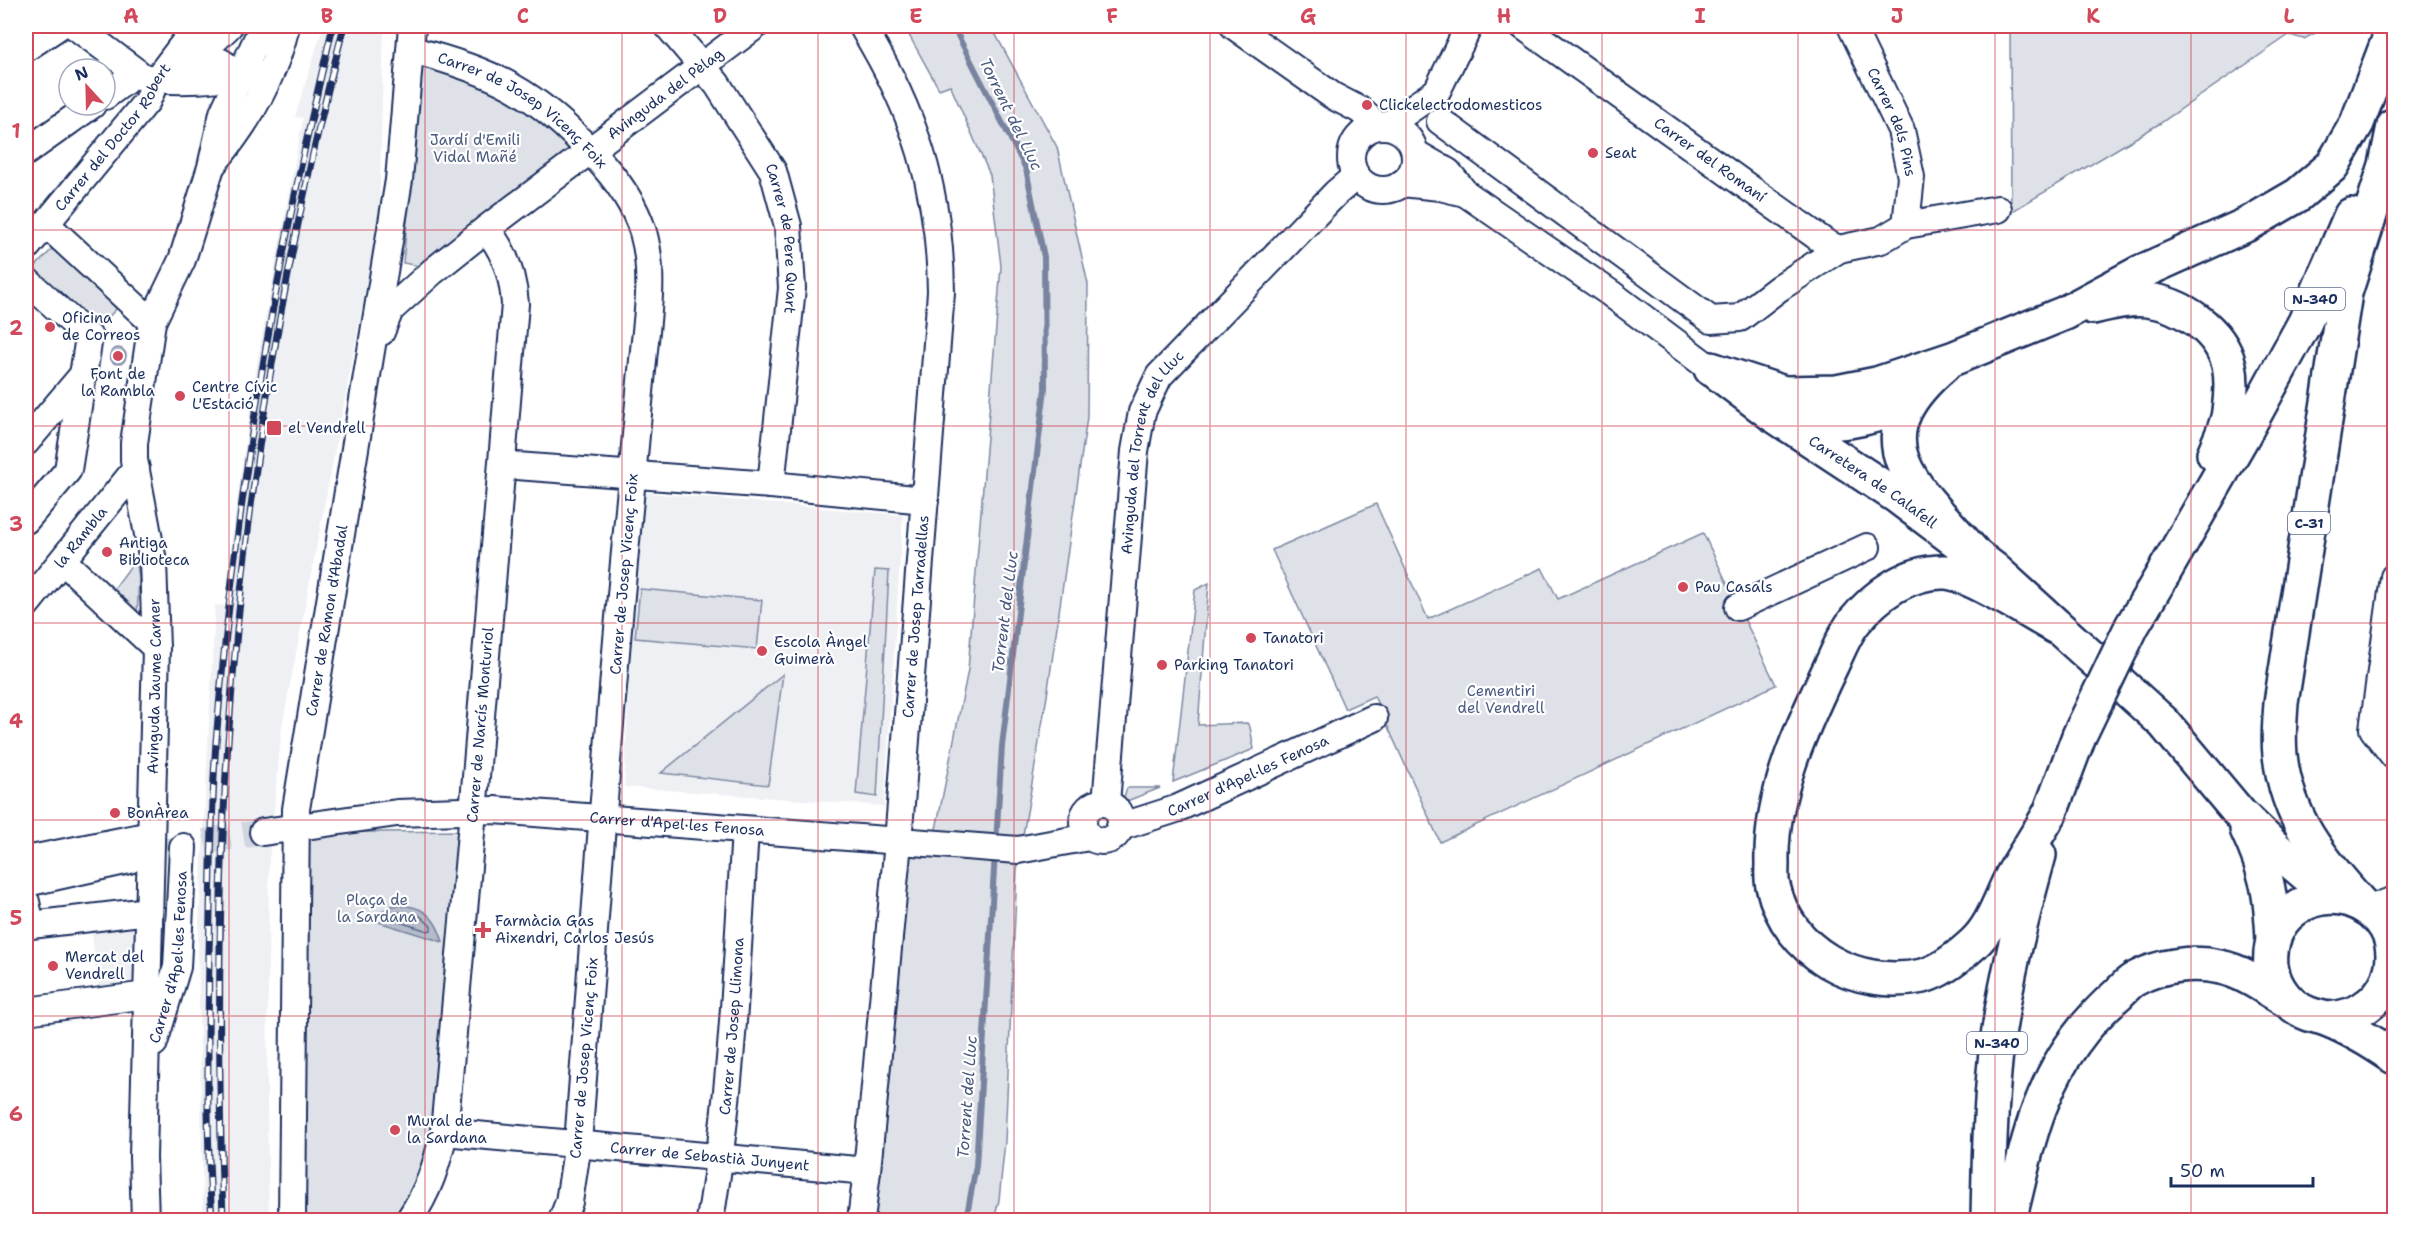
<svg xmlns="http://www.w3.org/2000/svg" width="2420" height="1246" viewBox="0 0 2420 1246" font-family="'Shantell Sans',sans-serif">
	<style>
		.built { fill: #eff0f4 }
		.green { fill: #dee1e7; stroke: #7c88a2; stroke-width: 1.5 }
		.water { fill: #b5bbca; stroke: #77839f; stroke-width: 1.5 }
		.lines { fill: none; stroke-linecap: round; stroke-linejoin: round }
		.shore { stroke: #596789; stroke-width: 1.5 }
		.stream { stroke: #77839f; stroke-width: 6 }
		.minor-tunnel { stroke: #d1d5df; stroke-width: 26; stroke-dasharray: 26 13; stroke-linecap: butt }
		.minor-casing { stroke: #1b2f5e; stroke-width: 30 }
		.major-casing { stroke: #1b2f5e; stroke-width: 38 }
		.highway-casing { stroke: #1b2f5e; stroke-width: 38 }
		.minor { stroke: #fff; stroke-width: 26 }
		.major { stroke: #fff; stroke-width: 33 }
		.highway { stroke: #fff; stroke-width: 33 }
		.rail-casing { stroke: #1b2f5e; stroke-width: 7 }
		.rail { stroke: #fff; stroke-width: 4.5; stroke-dasharray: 14; stroke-linecap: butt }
		.highway-bridge-casing { stroke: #1b2f5e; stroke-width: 38; stroke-linecap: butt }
		.highway-bridge { stroke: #fff; stroke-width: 33 }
		.grid { fill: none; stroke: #d1495b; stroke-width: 1.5; stroke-opacity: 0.55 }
		.poi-dot { fill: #d1495b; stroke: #fff; stroke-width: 2 }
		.labels { text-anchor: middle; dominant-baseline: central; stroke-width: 4.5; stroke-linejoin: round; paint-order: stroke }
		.shield { fill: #fff; stroke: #5f6d8e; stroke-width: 1.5 }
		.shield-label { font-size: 14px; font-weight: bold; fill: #1b2f5e }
		.street-label { font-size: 15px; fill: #1b2f5e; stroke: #fff }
		.poi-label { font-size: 15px; fill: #1b2f5e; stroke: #fff; text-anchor: start }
		.park-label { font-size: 15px; fill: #4c5c80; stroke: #fff }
		.water-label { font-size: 16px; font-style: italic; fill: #49597e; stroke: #fff }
		.neatline { fill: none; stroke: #d1495b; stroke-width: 2 }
		.grid-label { font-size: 20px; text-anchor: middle; font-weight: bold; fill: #d1495b }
	</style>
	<rect width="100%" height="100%" fill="#fff"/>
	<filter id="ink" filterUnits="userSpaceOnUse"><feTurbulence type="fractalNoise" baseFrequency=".0167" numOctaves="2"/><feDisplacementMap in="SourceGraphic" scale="12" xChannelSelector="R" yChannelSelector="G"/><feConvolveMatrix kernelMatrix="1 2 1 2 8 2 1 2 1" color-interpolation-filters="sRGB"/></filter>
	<g filter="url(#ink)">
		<path class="built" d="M323,26H384L379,220L282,727L269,861L267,1101L269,1220H203L198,942L215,605L226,606L232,535L257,363L303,118L295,117Z
			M638,492L903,515L884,806L624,787Z
			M137,919L133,992L99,995L91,925Z"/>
		<path class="green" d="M904,26H991L1057,147L1088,284L1087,417L1047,696L1017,870L1005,1141L999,1200L994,1220H865L898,842H936V829L968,670L1001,266L990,175L950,85L939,89Z
			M2010,26H2328L2304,39L2289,35L2159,124L2011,212Z
			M422,62L455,68L535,112L577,148L419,266L403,263Z
			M56,245L121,304L95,331L30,272Z
			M1376,504L1428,619L1542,568L1558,599L1703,533L1776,685L1440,842L1374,696L1345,709L1272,550Z
			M136,559L139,578L137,615L110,594Z
			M875,570L889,571L877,797L856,794Z
			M1209,583L1198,725L1247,723L1250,727L1254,749L1173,782L1195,590Z
			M640,589L762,600L757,649L635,638Z
			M783,674L768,785L661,773Z
			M1127,788H1160L1122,803Z
			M462,831L425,1186L400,1220H296L298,833Z"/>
		<path class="water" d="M110 356a8 8 0 1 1 16 0a8 8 0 1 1-16 0Z
			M391,906C420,903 435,914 443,942L369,919Z"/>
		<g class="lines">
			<path class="shore" d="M399,912L419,915L431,926V930L428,931L387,918L389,914Z"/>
			<path class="stream" d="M953,26L1026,169L1044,257L1045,388L1002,746L996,843
				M966,1220L976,1166L995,853"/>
			<path class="minor-tunnel" d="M129,860L218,839L263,832"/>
			<defs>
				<g id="minor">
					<path d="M75,26L143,77C168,82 230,82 250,69"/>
					<path id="s1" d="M668,26L717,84L773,171L788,226L792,288L771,485"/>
					<path d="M1234,26L1333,96L1360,110L1378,126"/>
					<path id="s2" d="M1523,26L1826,243L1839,249L1881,240L1906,225L1998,209"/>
					<path id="s3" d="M1851,26L1901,130L1911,177L1906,225"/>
					<path d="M26,48L59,26"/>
					<path id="s4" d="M412,50C495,72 535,91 594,155C615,177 634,202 643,232C655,273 647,318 643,360C638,417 632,474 627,531C607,735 594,939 578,1143L569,1202L562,1220"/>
					<path d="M194,56L221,62L240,75L242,80"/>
					<path d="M185,62L206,48L229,26"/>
					<path d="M105,96L136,73"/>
					<path d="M1440,121L1711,320L1740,318L1779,288L1839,249"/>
					<path d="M1386,126L1437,91L1469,26"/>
					<circle cx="1383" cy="158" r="32"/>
					<path d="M26,152L92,105"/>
					<path d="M1415,153L1448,172L1465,193L1610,293L1711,369"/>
					<path d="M213,164C247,124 274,78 286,26"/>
					<path d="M1402,183L1440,187L1465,193"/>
					<path d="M46,224L152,322"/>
					<path id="s5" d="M26,248L147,101L156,80L197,26"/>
					<path d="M26,280L89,337L68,470L26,520"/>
					<path id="s6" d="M381,332L390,310L432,272L486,229L755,26"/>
					<path d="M26,442L82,376"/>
					<path d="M503,465L771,485L925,500"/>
					<path d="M63,561L156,648"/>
					<path d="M2394,577L2373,729L2394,756"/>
					<path id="s7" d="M26,605L136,469"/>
					<path d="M1738,607L1867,547"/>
					<path id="s8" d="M1106,803L1135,451L1142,412L1159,376L1336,193L1356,176"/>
					<circle cx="1102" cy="822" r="19"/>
					<path id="s9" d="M1120,827L1176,809L1374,718"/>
					<path id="s10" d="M263,832L397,813L494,810L1018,850L1089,837"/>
					<path d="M26,860L151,835"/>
					<path d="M26,883L129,860"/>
					<path d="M26,902L31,925L149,911"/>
					<path d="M2369,909L2394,900"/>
					<path d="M26,1011L147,995"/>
					<path id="s11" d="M154,1043L177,967L183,847"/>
					<path id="s12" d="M444,1132L867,1171"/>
					<path id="s13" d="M145,1220L143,1157L156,648L153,561L134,460V443L152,322L182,260L211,167L223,113L263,26"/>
					<path id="s14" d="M292,1220L296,809L399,180L412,26"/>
					<path id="s15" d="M409,1220C428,1192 437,1165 444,1132L475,789L515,304C513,275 505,251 486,229"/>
					<path id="s16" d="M710,1220C732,1091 737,960 745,830"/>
					<path id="s17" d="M861,1220L867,1171L898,842L941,292C940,190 915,112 862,26"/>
				</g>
				<g id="major">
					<path id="s18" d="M1719,374L1772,414L1898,497L1995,570L2164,723L2240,814L2284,856L2309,877L2342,897"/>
					<path d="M2247,829C2267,872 2271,894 2273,940"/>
					<path d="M2327,1019C2400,1017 2419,923 2350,900C2331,894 2310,898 2294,910C2276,923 2269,945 2271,966C2274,987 2289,1007 2309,1014C2314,1016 2321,1017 2326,1019C2349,1028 2374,1043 2394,1057"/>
				</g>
				<path id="highway" d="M2093,307C2110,303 2130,298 2147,300C2182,304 2220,330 2229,365C2232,379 2231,397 2229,411C2228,425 2219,441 2214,454
					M1944,365C1854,442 1915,485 1973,552
					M1711,369L1784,393L1837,392L1877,384L1952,359L2065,313L2141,272L2248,224L2298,195L2332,166L2357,123L2394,26
					M1772,414C1786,417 1800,421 1814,422C1844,425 1882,416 1909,402
					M2163,574L2245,432L2305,322L2351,215
					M2050,813C2038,834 2024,855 2012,876C2000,899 1993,926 1973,944C1960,956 1941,971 1923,976C1857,990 1788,953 1773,886C1771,879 1772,871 1772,863C1770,794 1802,727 1831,666C1838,652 1844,634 1855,621C1877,594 1908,571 1945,572C1969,573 2032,614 2056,627
					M2361,904C2320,857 2287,819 2280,755C2278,738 2280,720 2281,703L2345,293L2386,165L2394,126
					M1988,1220C1989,1164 1990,1108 1996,1052C2004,985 2021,920 2039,855
					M2009,1220C2020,1179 2027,1136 2044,1097C2060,1057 2086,1022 2118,994C2123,989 2129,982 2135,979C2160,965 2193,961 2220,967C2245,972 2267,989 2289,1002"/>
			</defs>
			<use href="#minor" class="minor-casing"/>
			<use href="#major" class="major-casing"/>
			<use href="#highway" class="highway-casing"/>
			<use href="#minor" class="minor"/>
			<use href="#major" class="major"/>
			<use href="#highway" class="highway"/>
			<defs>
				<path id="rail" d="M212,1220C206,1132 208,1043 209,954C211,883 211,813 216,742C235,501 276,260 333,26
					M223,1220C218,1061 217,901 228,742C244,501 283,260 344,26"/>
			</defs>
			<use href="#rail" class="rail-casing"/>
			<use href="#rail" class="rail"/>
			<defs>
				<path id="highway-bridge" d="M2050,813L2079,736L2132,626L2163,574"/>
			</defs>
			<use href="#highway-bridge" class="highway-bridge-casing"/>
			<use href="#highway-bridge" class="highway-bridge"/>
		</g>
	</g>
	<path class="grid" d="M229,26V1220M425,26V1220M622,26V1220M818,26V1220M1014,26V1220M1210,26V1220M1406,26V1220M1602,26V1220M1798,26V1220M1995,26V1220M2191,26V1220M26,230H2394M26,426H2394M26,623H2394M26,820H2394M26,1016H2394"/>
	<g class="poi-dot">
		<circle cx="1367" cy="105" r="6"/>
		<circle cx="1593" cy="153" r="6"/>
		<circle cx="50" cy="327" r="6"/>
		<circle cx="118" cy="356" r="6"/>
		<circle cx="180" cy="396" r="6"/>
		<rect x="266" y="420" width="16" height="16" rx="3"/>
		<circle cx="107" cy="552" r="6"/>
		<circle cx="1683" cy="587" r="6"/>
		<circle cx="1251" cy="638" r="6"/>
		<circle cx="762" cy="651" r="6"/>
		<circle cx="1162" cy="665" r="6"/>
		<circle cx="115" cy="813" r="6"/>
		<path d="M480 921h6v6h6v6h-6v6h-6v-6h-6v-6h6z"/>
		<circle cx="53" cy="966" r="6"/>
		<circle cx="395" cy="1130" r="6"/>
	</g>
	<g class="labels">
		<g class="shield">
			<rect x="2285" y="288" width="60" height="22" rx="4.5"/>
			<rect x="2288" y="512" width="42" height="22" rx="4.5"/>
			<rect x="1967" y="1032" width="60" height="22" rx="4.5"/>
		</g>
		<g class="shield-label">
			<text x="2315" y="299">N-340</text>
			<text x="2309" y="523">C-31</text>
			<text x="1997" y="1043">N-340</text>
		</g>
		<g class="street-label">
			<text stroke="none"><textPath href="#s6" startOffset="374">Avinguda del Pèlag</textPath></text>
			<text stroke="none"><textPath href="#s4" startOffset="128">Carrer de Josep Vicenç Foix</textPath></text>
			<text stroke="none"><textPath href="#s3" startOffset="105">Carrer dels Pins</textPath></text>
			<text stroke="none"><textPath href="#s5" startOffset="141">Carrer del Doctor Robert</textPath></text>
			<text stroke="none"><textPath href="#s2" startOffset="230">Carrer del Romaní</textPath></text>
			<text stroke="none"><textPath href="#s1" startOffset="248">Carrer de Pere Quart</textPath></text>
			<text stroke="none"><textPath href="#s8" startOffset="357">Avinguda del Torrent del Lluc</textPath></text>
			<text stroke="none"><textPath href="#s18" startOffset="188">Carretera de Calafell</textPath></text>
			<text stroke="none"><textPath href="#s7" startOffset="87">la Rambla</textPath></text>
			<text transform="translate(624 574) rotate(-85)">Carrer de Josep Vicenç Foix</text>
			<text stroke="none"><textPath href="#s17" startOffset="606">Carrer de Josep Tarradellas</textPath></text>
			<text stroke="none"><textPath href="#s14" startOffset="602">Carrer de Ramon d'Abadal</textPath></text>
			<text stroke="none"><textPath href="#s13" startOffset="534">Avinguda Jaume Carner</textPath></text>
			<text stroke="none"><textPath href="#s15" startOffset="504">Carrer de Narcís Monturiol</textPath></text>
			<text stroke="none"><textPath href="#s9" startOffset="138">Carrer d'Apel·les Fenosa</textPath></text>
			<text stroke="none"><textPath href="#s10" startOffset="416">Carrer d'Apel·les Fenosa</textPath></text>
			<text stroke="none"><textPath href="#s11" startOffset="88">Carrer d'Apel·les Fenosa</textPath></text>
			<text stroke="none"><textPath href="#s16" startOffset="195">Carrer de Josep Llimona</textPath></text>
			<text transform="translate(584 1058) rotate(-85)">Carrer de Josep Vicenç Foix</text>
			<text stroke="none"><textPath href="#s12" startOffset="267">Carrer de Sebastià Junyent</textPath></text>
		</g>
		<g class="poi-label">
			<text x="1379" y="105">Clickelectrodomesticos</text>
			<text x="1605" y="153">Seat</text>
			<text x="62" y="318">Oficina<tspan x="62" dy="17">de Correos</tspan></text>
			<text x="118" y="374" text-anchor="middle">Font de<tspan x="118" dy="17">la Rambla</tspan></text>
			<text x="192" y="387">Centre Cívic<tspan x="192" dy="17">L'Estació</tspan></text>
			<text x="288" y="428">el Vendrell</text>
			<text x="119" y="543">Antiga<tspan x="119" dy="17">Biblioteca</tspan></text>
			<text x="1695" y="587">Pau Casals</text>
			<text x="1263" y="638">Tanatori</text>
			<text x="774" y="642">Escola Àngel<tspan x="774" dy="17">Guimerà</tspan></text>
			<text x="1174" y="665">Parking Tanatori</text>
			<text x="127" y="813">BonÀrea</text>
			<text x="495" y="921">Farmàcia Gas<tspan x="495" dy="17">Aixendri, Carlos Jesús</tspan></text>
			<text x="65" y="957">Mercat del<tspan x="65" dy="17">Vendrell</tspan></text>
			<text x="407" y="1121">Mural de<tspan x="407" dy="17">la Sardana</tspan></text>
		</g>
		<g class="park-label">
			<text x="475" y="140">Jardí d'Emili<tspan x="475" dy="17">Vidal Mañé</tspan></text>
			<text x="1501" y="691">Cementiri<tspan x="1501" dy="17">del Vendrell</tspan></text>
			<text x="377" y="900">Plaça de<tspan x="377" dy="17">la Sardana</tspan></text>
		</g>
		<g class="water-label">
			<text transform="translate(1011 114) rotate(64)">Torrent del Lluc</text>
			<text transform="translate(1005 612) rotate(-83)">Torrent del Lluc</text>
			<text transform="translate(967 1097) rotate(-86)">Torrent del Lluc</text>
		</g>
	</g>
	<rect width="2420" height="1246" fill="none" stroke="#fff" stroke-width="66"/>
	<g transform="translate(87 87) rotate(338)"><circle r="28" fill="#ffffff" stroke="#a4acbf" stroke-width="1.5"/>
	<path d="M0-4.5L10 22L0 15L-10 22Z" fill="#d1495b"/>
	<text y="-9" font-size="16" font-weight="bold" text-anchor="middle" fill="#1b2f5e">N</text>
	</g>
	<path d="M2171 1177v9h142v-9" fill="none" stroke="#1b2f5e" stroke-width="3"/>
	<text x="2180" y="1177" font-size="18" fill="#1b2f5e" stroke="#ffffff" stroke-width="4.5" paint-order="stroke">50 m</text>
	<rect x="33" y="33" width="2354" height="1180" class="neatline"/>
	<g class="grid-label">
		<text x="131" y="23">A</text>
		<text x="327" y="23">B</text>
		<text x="523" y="23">C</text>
		<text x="720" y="23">D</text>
		<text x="916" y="23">E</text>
		<text x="1112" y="23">F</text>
		<text x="1308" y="23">G</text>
		<text x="1504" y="23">H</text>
		<text x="1700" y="23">I</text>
		<text x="1897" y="23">J</text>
		<text x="2093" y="23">K</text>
		<text x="2289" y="23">L</text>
		<text x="16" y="138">1</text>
		<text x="16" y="335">2</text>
		<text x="16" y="531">3</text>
		<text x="16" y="728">4</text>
		<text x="16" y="925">5</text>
		<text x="16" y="1121">6</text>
	</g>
</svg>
